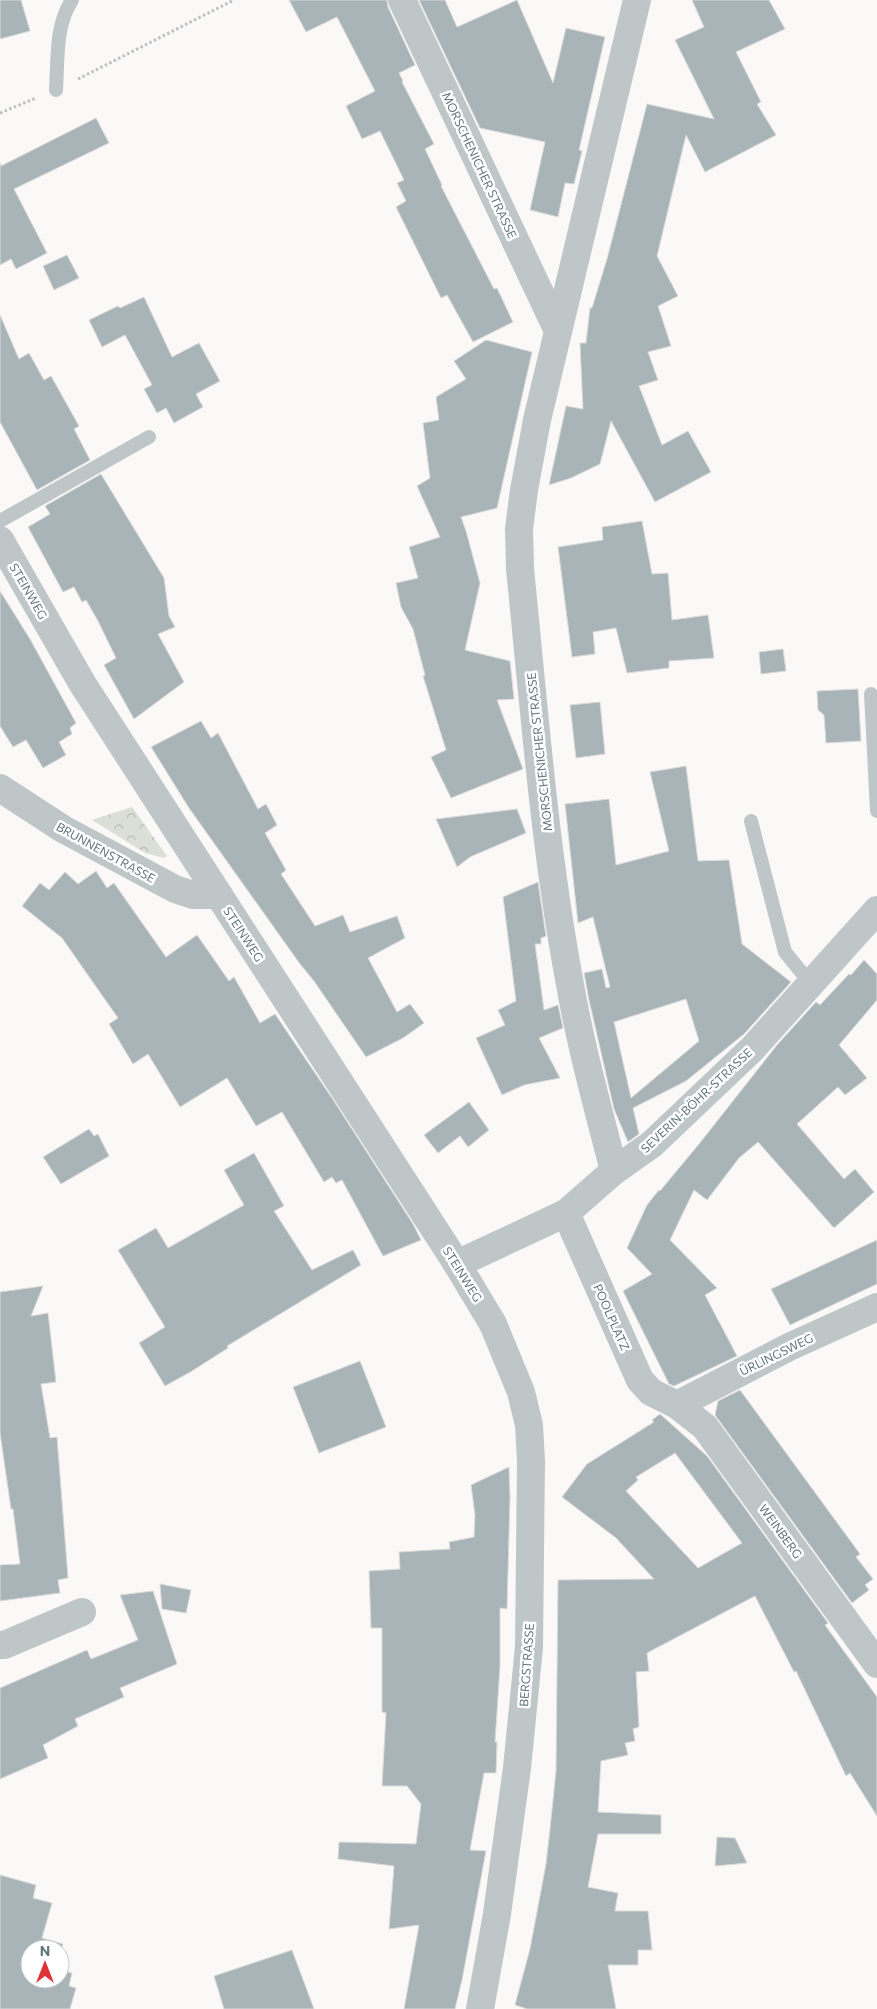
<svg xmlns="http://www.w3.org/2000/svg" width="877" height="2009" viewBox="0 0 877 2009" font-family="Commissioner,sans-serif">
	<style>
		.park { fill: url(#park-crowns) }
		.building { fill: #a8b4b7; stroke: #dcdbda; fill-rule: evenodd }
		.lines { fill: none; stroke-linecap: round; stroke-linejoin: round }
		.path { stroke: #bcc0c2; stroke-width: 3; stroke-dasharray: 2.5 2.5; stroke-linecap: butt }
		.service { stroke: #bfc6c8; stroke-width: 14 }
		.minor { stroke: #bfc6c8; stroke-width: 28 }
		.tertiary { stroke: #bfc6c8; stroke-width: 28 }
		.labels { text-anchor: middle; dominant-baseline: central; stroke-width: 5; stroke-linejoin: round; paint-order: stroke }
		.street-label { font-size: 12px; fill: #61777c; stroke: #fff }
	</style>
	<defs>
		<pattern id="park-crowns" width="20" height="18" patternUnits="userSpaceOnUse" patternTransform="scale(1.25)"><rect width="20" height="18" fill="#dbdfd7"/><path d="M2 6a3 3 0 1 1 6 0M12 15a3 3 0 1 1 6 0" fill="none" stroke="#b5bab3"/></pattern>
	</defs>
	<rect width="100%" height="100%" fill="#faf9f8"/>
	<path class="park" d="M132,807L167,856L164,858L145,853L92,820Z"/>
	<path class="building" d="M0,0H21L30,31L0,39Z
		M289,0H387L388,7L415,65L399,73L403,81L402,82L434,144L425,149L442,185L441,186L494,289L497,288L513,322L473,342L447,295L441,298L396,207L406,201L397,183L404,180L380,131L362,139L346,106L375,91L337,17L306,32Z
		M419,0H445L457,27L517,0L553,83L566,28L605,37L579,150L582,151L574,184L565,183L558,217L530,210L545,142L480,128Z
		M692,0H769L785,29L736,52L761,102L757,104L776,135L705,172L686,135L657,256L678,296L658,306L671,346L648,352L658,380L639,386L662,445L688,431L711,472L655,502L611,421L600,464L571,478L549,485L566,406L583,409L580,343H586L590,308H592L607,259L647,104L714,119L675,40L704,27Z
		M96,118L109,143L14,189L47,253L16,269L11,259L0,265V163L1,166Z
		M67,255L79,278L54,290L43,266Z
		M144,297L172,357L199,343L220,381L196,394L203,407L174,423L166,408L157,413L144,389L152,385L125,335L102,347L89,320L118,306L120,308Z
		M0,315L19,359L29,353L44,380L51,376L79,426L74,429L90,460L37,490L0,422Z
		M486,340L532,352L497,508L461,517L466,531L480,583L465,650L510,661L514,699L497,700L523,769L451,798L431,757L446,750L423,676L425,675L413,629L401,607L396,583L418,578L409,547L440,537L417,486L430,478L423,423L439,420L436,397L466,379L454,361Z
		M101,474L164,578L169,616L175,627L158,634L184,682L134,719L104,665L116,658L98,621L86,600L82,602L74,587L63,592L28,527L50,514L45,506Z
		M642,521L652,574L668,573L672,620L708,615L714,658L669,661V668L627,673L616,628L593,632L595,654L572,657L558,547L603,540L602,527Z
		M0,591L30,639L76,723L70,728L72,734L59,742L66,755L43,768L26,740L13,747L0,726Z
		M783,649L786,671L761,674L759,652Z
		M858,689L861,741L826,743L824,715L818,710L817,691Z
		M600,702L605,754L576,758L570,705Z
		M201,721L211,738L218,733L258,809L266,804L277,825L265,833L286,870L281,874L315,926L343,915L350,932L397,916L405,938L368,958L397,1012L410,1004L424,1023L403,1038L366,1057L314,981L300,964L189,808L161,763L151,747Z
		M686,766L698,861L729,860L742,944L791,982L744,1034L686,1081L633,1108L639,1134L628,1142L614,1109L589,1000L584,973L602,969L606,988L610,987L593,917L578,923L565,804L609,799L616,865L669,851L650,772ZM686,999L699,1041L631,1098L614,1022Z
		M517,809L526,833L470,857L457,867L436,819Z
		M96,871L107,888L114,883L166,957L197,935L229,981L234,977L260,1023L275,1014L332,1098L413,1224L421,1240L383,1256L342,1180L336,1183L332,1177L324,1182L282,1112L256,1126L227,1078L180,1107L148,1054L133,1064L109,1024L118,1018L62,938L22,906L40,883L49,890L65,872L78,884Z
		M538,882L546,936L541,938V944H535L544,1010L558,1005L563,1028L539,1038L560,1078L524,1085L502,1095L476,1038L505,1025L498,1010L516,1001L503,897Z
		M864,960L877,974V1000L839,1045L867,1078L845,1095L838,1087L797,1124L844,1179L855,1169L874,1192L834,1228L758,1142L739,1158L707,1200L694,1190L670,1240L717,1288L705,1295L737,1356L674,1386L669,1384L623,1291L652,1274L627,1248L647,1205L659,1190L660,1191L699,1144L777,1045L816,1002L820,1005L849,974L851,975Z
		M469,1102L489,1130L468,1147L460,1136L438,1153L424,1135Z
		M89,1129L94,1136L98,1134L109,1156L61,1184L43,1157Z
		M254,1153L284,1206L274,1211L312,1270L353,1250L361,1265L227,1346L228,1348L192,1371L165,1386L139,1343L165,1327L118,1250L156,1228L168,1248L244,1205L224,1170Z
		M877,1240V1284L790,1325L771,1289Z
		M43,1286L31,1316L48,1313L56,1382L41,1384L50,1438L57,1437L68,1578L58,1580L60,1593L0,1601V1565L20,1564L13,1509H11L0,1433V1292Z
		M360,1361L386,1427L319,1453L293,1387Z
		M740,1390L860,1554L856,1557L873,1579L865,1585L869,1590L852,1603L715,1415L718,1401Z
		M660,1414L707,1456L828,1623L825,1625L877,1697V1816L850,1773L846,1776L796,1671L794,1672L755,1596L647,1653L649,1671L636,1672L639,1727L633,1729L635,1741L625,1743L628,1755L601,1761L598,1812L661,1815V1834H598L588,1887L618,1893L615,1911H648L652,1950H638V1965H608L616,2009H527L515,2005L530,1949L546,1864L550,1829L556,1771L558,1580L654,1579L616,1538L562,1497L587,1464L654,1422L652,1420ZM675,1453L742,1543L698,1568L626,1491L638,1480L636,1477Z
		M509,1467L510,1498L507,1609L500,1608V1666L495,1742H497L496,1773H484L470,1850L486,1851L462,1980L455,2009H404L419,1925L389,1929L394,1866L338,1859L339,1842L416,1844L421,1804L407,1786H382L386,1713L382,1712V1628H371L369,1571L400,1569L399,1552L450,1549L449,1542L474,1537L475,1515L471,1485Z
		M160,1584L191,1590L186,1613L162,1609Z
		M153,1591L177,1664L120,1688L124,1697L75,1719L78,1726L43,1745L48,1758L0,1779V1688L87,1650L91,1659L138,1640L120,1595Z
		M717,1837L735,1838L747,1863L715,1866Z
		M0,1875L36,1885L33,1898L52,1903L42,1938L63,1944L60,1955V1949H30V1979H60V1956L67,1959L64,1971L72,1973L69,1986L76,1988L70,2009H0Z
		M292,1950L314,2009H224L214,1976Z"/>
	<g class="lines">
		<path class="path" d="M78,79L234,0
			M0,113L36,98"/>
		<path class="service" d="M56,90C58,60 55,26 72,0
			M0,521L149,437
			M871,694L877,811
			M751,821L785,952L811,984"/>
		<path class="minor" d="M402,0L558,331
			M0,788L63,829L175,889L193,895H219
			M614,1171C598,1108 580,1044 569,979C544,844 534,706 520,569L519,529L524,490L537,420L637,0
			M566,1213L640,1380L651,1392L677,1405L705,1427L877,1664
			M457,1264L566,1213L614,1171L652,1144L752,1049L877,910
			M677,1405L789,1347L877,1307
			M0,1645H4L82,1612"/>
		<path class="tertiary" d="M0,540L82,683L457,1264L493,1324L521,1392L529,1425L531,1461L529,1647L517,1768L497,1914L480,2009"/>
	</g>
	<g class="labels">
		<g class="street-label">
			<text transform="translate(480 165) rotate(65)">MORSCHENICHER STRASSE</text>
			<text transform="translate(29 591) rotate(60)">STEINWEG</text>
			<text transform="translate(539 752) rotate(-96)">MORSCHENICHER STRASSE</text>
			<text transform="translate(106 852) rotate(29)">BRUNNENSTRASSE</text>
			<text transform="translate(244 934) rotate(57)">STEINWEG</text>
			<text transform="translate(696 1100) rotate(-43)">SEVERIN-BÖHR-STRASSE</text>
			<text transform="translate(463 1274) rotate(58)">STEINWEG</text>
			<text transform="translate(612 1317) rotate(66)">POOLPLATZ</text>
			<text transform="translate(776 1354) rotate(-26)">ÜRLINGSWEG</text>
			<text transform="translate(781 1531) rotate(54)">WEINBERG</text>
			<text transform="translate(526 1665) rotate(-86)">BERGSTRASSE</text>
		</g>
	</g>
	<g transform="translate(45 1964)"><circle r="24" fill="#ffffff" stroke="#c0c9cb"/>
	<path d="M0-4L9 19L0 12L-9 19Z" fill="#df3236"/>
	<text y="-8" font-size="14" font-weight="bold" text-anchor="middle" fill="#61777c">N</text>
	</g>
</svg>
